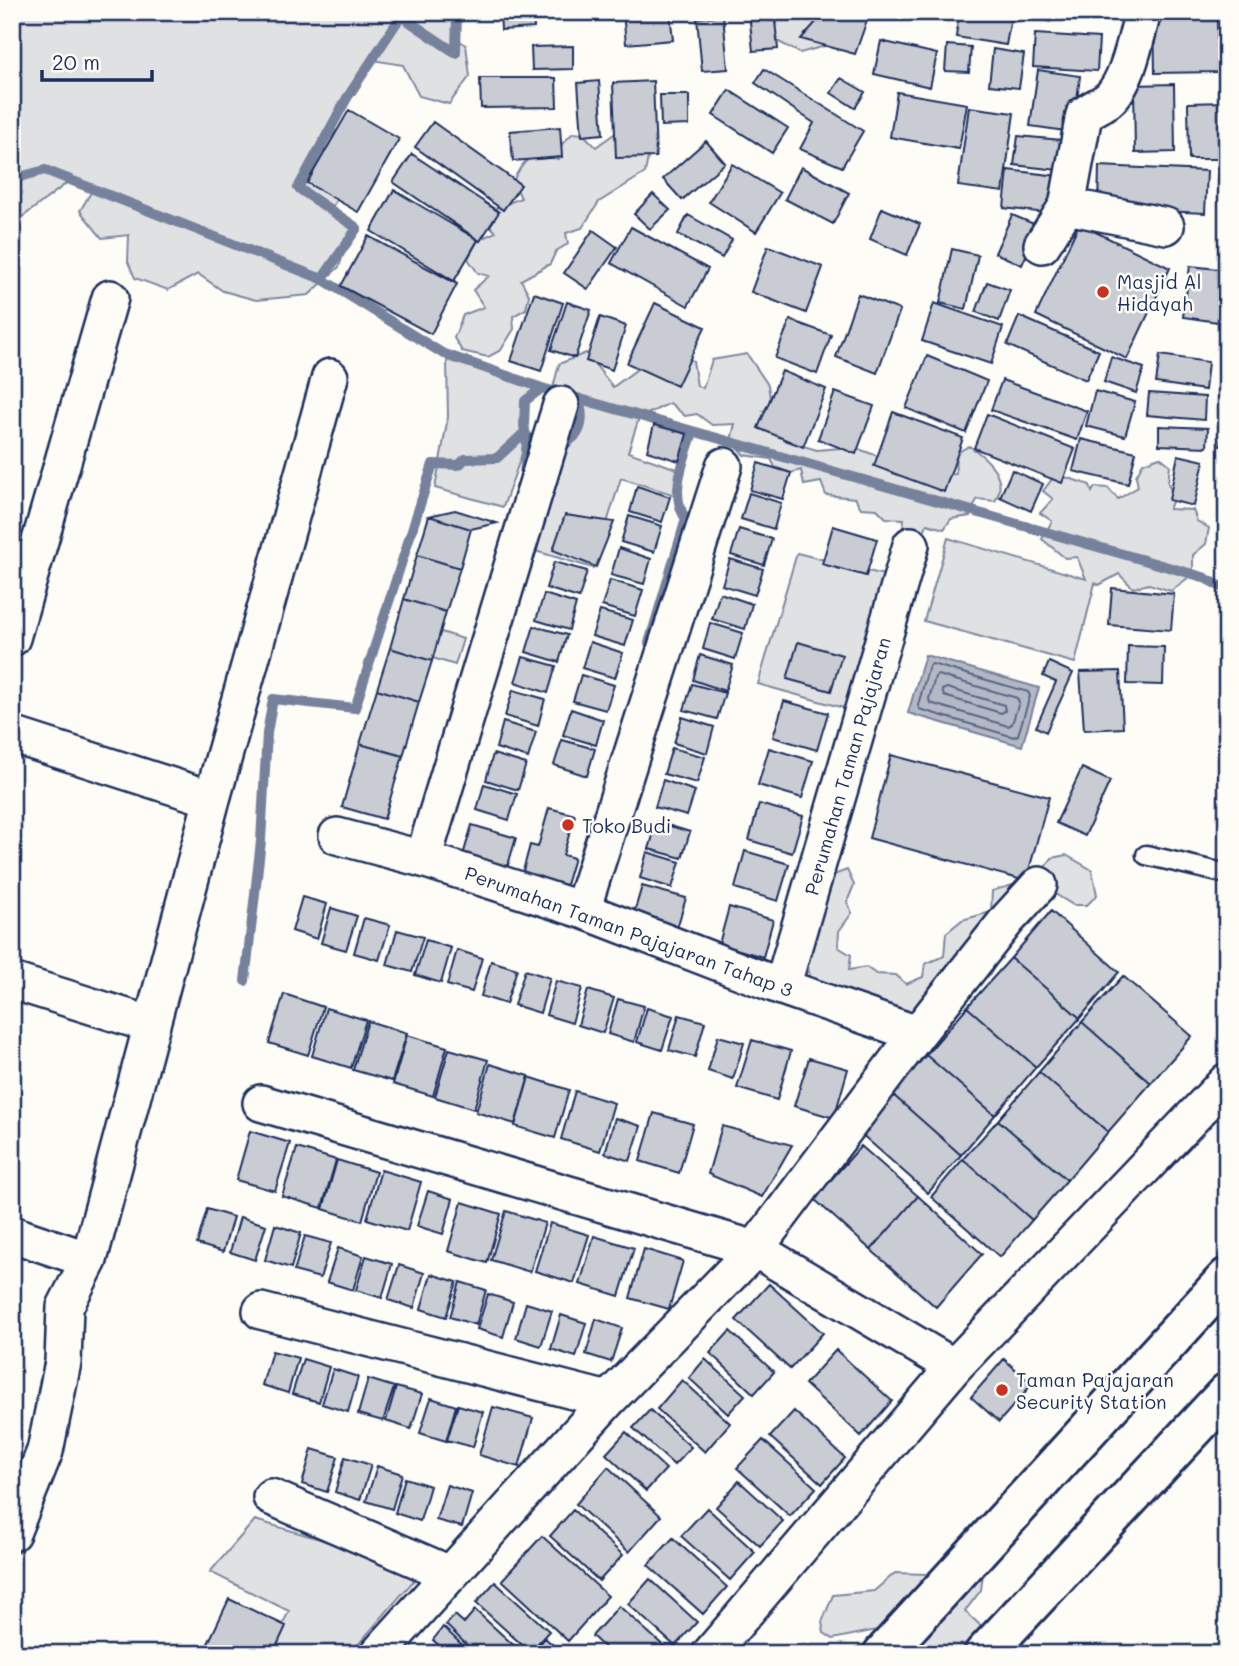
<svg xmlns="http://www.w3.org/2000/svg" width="1239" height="1666" viewBox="0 0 1239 1666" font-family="Mali,sans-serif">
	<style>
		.green { fill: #e0e1e3; stroke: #7e88a0; stroke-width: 2 }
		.water { fill: #b3b8c5; stroke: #76819c; stroke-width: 2 }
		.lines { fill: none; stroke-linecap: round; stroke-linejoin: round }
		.shore { stroke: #586687; stroke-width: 2 }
		.stream { stroke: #76819c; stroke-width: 10 }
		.building { fill: #c9ccd3; stroke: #1b2f5e; stroke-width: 2 }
		.service-casing { stroke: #1b2f5e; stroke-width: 23 }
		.minor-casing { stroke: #1b2f5e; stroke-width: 40 }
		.secondary-casing { stroke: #1b2f5e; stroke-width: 44 }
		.service { stroke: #fdfcf7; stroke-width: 18 }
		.minor { stroke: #fdfcf7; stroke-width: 35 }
		.secondary { stroke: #fdfcf7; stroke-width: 38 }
		.poi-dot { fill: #c8321e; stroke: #fdfcf7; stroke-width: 2.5 }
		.labels { text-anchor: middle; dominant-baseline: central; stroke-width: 5; stroke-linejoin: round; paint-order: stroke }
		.poi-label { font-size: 19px; fill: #1b2f5e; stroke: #fdfcf7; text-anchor: start }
		.street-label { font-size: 19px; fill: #1b2f5e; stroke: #fdfcf7 }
	</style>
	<rect width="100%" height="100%" fill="#fdfcf7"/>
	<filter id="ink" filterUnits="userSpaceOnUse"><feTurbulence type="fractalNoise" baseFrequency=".0143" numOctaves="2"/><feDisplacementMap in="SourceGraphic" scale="14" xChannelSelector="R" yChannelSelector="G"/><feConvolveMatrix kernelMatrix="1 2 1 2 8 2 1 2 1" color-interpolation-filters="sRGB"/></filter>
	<g filter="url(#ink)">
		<path class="green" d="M12,12H465L457,22V39L466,45L470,76L449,104L419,96L403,65L378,61L377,51L347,98L332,126L335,130L329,148L315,157L312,161L334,172L338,197L331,209L357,228L348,241L339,267L309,295L256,300L223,291L198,274L168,290L135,278L128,262L129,235L102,238L80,211L93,189L71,180L21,218L12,221Z
			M778,12H844L829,45L800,53L773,39Z
			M1009,12H1105L1110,20L1082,21L1065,13L1050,22L1030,17L1013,22Z
			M621,129L650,148L645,173L599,202L582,228L566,233L568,244L556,251L550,264L521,280L529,295L526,309L513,316L514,329L501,350L488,357L462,351L454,338L463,315L484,307L473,290L489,276L478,273L468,259L478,240L496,232L488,224L491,210L521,198L513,181C526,155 531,154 559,159L562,144L573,133L583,134L596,147Z
			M682,352L693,361L697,386L703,388L712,360L747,354L768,385L771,404L763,411L774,418L786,441L817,450L853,447L936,477L956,474L955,454L969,446C988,458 1009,478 995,501L977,499L970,516L951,519L944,529L927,524L912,563L900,546L904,519L886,518L877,509L861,508L855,498L826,495L821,482L804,485L801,470L791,473L775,467L771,459L744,455L731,440L735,424L712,425L697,414L685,416L670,403L639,418L628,452L680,470L675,495L621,478L593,568L532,550L563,447L577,434L581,425L583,411L578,398L595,403L592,399L553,388L559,364L586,353L613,387L644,364Z
			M447,360L539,388L525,401L523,426L527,440L503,507L435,488L448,417Z
			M1160,457L1170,465L1168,483L1174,497L1169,509L1193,510L1197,521L1209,528L1206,544L1193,555V574L1171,591L1149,584L1133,588L1119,574L1099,585L1095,583L1075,663L924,621L948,538L1086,579L1077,557L1065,558L1042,539L1052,521L1040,513L1053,499L1043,491L1056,474L1090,485L1092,492L1095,487L1108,488L1118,499L1138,487L1136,476L1143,463Z
			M797,553L888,576L851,710L758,684Z
			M400,619L463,639L455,665L391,645Z
			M1066,855L1092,870L1097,895L1087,905H1073L1042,886C1046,924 1023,929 995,947L999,959L989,976L958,990L961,1001L952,1018L915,1020L813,988L801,939L831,876L847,870L854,885L847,902L852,913L839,931L838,947L851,955L849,970L866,967L876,974L896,975L906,984L923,977L925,964L944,956L946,933L962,920L991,912L992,891C1018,883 1036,882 1052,858Z
			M255,1520L408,1565L416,1578L350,1654H268L289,1611L210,1572Z
			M984,1564L981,1590L965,1611L981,1626L984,1649L989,1654H911L886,1628L833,1639L824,1633L822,1622L833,1595L874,1591L895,1573L926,1574L945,1583Z"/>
		<path class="water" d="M925,655L1039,688L1022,746L908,713Z"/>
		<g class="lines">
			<path class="shore" d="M932,664L1028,692L1030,696L1018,735L1014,737L919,709L918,705L929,666Z
				M938,675L1017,698L1019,702L1012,724L1008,726L930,703L929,699L935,677Z
				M947,688L1004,705L1005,711L1001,713L944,696L942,690Z"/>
			<path class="stream" d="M12,179L45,170L322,279L442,353L542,388L1203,577L1227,590
				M322,279L357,228L298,188L347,98L401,16L456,53L457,12
				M560,452C564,443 571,441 577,434C584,423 582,409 578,398
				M524,476L527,439L524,426L525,401L542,388
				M649,643L686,519C668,494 685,458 693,432
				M245,981L261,841L267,733L273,699L355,708L433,464L459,465L465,459L497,458L525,432"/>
		</g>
		<path class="building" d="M500,12H533L534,28L501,30Z
			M623,12H670L673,40L626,44Z
			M749,12H774L778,49L753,51Z
			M825,12H870L855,54L801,39Z
			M959,12H1012L1006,45L956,37Z
			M1154,12H1217L1218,72L1155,73Z
			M723,15L728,69L702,71L697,18Z
			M1035,34L1099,38L1097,71L1033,67Z
			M881,41L937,54L930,87L874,74Z
			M947,45L971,47L969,72L945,71Z
			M573,46V69L532,70L531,47Z
			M993,49L1024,54L1019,88L989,85Z
			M764,69L863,131L842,167L800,149L814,123L755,83Z
			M1038,70L1080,76L1073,132L1030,126Z
			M480,78H556L557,107L481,108Z
			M841,78L865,92L855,108L831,93Z
			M599,81L603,134L582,136L578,83Z
			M653,81L656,157L616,158L613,83Z
			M1174,84L1175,152L1135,153L1134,85Z
			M729,90L788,128L772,153L713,115Z
			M897,92L967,104L959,149L890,137Z
			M660,95H689V125L661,126Z
			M1226,102L1227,159H1189L1188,103Z
			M969,107L1014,113L1003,192L958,186Z
			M349,110L399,139L358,212L307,183Z
			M433,122L521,185L503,210L415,147Z
			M560,127L562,157L513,161L510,131Z
			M1018,136L1061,140L1058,170L1014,165Z
			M706,141L725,163L682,200L663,179Z
			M412,154L499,212L480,241L393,182Z
			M732,164L780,193L756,232L709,202Z
			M1099,166L1207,171L1205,213L1098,208Z
			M801,167L849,193L833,224L785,199Z
			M1008,170L1058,176L1054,214L1004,208Z
			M394,190L478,240L454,281L371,231Z
			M653,194L670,210L650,229L634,214Z
			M882,208L920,224L907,255L870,239Z
			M688,215L732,240L722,258L678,234Z
			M1012,215L1039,226L1022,265L995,253Z
			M1079,224L1170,268L1127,359L1036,315Z
			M631,227L708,269L688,306L611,263Z
			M593,230L617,247L588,289L564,273Z
			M368,236L457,284L431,334L341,286Z
			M768,246L823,267L806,313L751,292Z
			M952,249L978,255L966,309L940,303Z
			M1190,266L1227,270L1225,323L1183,317Z
			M987,282L1010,290L999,321L976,312Z
			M534,293L563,303L541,371L511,361Z
			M858,294L900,310L877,373L836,357Z
			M567,302L591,310L575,358L551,350Z
			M655,303L705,327L677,386L627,363Z
			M934,303L1003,327L991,364L922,341Z
			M1019,316L1099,351L1086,380L1007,345Z
			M600,317L626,326L612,370L586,361Z
			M790,320L831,335L817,374L775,358Z
			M1160,355L1208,362L1205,390L1156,383Z
			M927,356L987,381L966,433L906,408Z
			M1111,357L1144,368L1136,393L1104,382Z
			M782,371L826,389L803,447L758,428Z
			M1002,380L1087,411L1077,440L991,410Z
			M1095,391L1135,402L1125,436L1086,426Z
			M835,392L874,406L856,454L818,439Z
			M1149,393L1205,397L1204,420L1147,415Z
			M1227,405V447L1220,446Z
			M893,412L963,438L944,492L874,466Z
			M987,414L1075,449L1062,483L974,448Z
			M654,425L687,434L679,461L647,451Z
			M1159,426L1208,428L1207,447L1159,445Z
			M1081,439L1136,452L1128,484L1073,471Z
			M1178,455L1204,461L1194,506L1169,500Z
			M1227,457V481L1222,480Z
			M758,463L791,473L783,499L750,490Z
			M1012,470L1043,484L1031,511L1000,497Z
			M637,486L670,497L662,522L630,512Z
			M749,493L781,503L774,529L741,519Z
			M455,510L497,523L471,529L429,516Z
			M565,515L614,522L596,567L553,550Z
			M429,516L471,529L460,568L417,555Z
			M629,516L662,526L654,552L621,542Z
			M1227,523V555H1223Z
			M833,526L877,539L866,576L822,564Z
			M739,529L772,539L764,565L731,555Z
			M619,548L651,559L644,584L611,575Z
			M417,555L460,568L446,612L404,599Z
			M730,559L763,569L755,595L722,585Z
			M554,562L587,571L579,598L546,588Z
			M610,580L643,590L635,616L602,606Z
			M1112,588L1174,594L1171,630L1109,625Z
			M720,593L752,604L745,629L712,619Z
			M544,594L576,604L569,630L536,620Z
			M404,599L446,612L432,661L390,648Z
			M600,611L633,620L625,646L592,636Z
			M710,623L743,633L735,659L703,649Z
			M534,626L567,635L559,662L526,652Z
			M590,642L623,653L615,678L582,668Z
			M798,642L842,655L831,691L787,679Z
			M1128,646L1164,647L1163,685L1127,684Z
			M390,648L432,661L419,702L377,689Z
			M700,655L733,665L725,691L693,680Z
			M523,657L556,666L548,693L515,682Z
			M1049,662L1073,673L1046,732L1036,727L1056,682L1043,676Z
			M1120,671L1123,728L1084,730L1080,672Z
			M581,675L614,685L606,710L573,701Z
			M692,684L725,693L717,719L684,710Z
			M377,689L419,702L403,756L360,744Z
			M513,690L545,699L538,726L505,716Z
			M784,701L828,713L817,750L773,737Z
			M571,709L603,720L596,745L563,735Z
			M682,717L714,727L707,753L674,743Z
			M503,722L536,732L528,758L496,748Z
			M562,740L595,749L587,776L554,765Z
			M360,744L403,756L384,819L342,807Z
			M672,748L705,757L697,783L664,774Z
			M769,748L813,761L802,798L758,785Z
			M493,754L526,764L518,790L486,780Z
			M891,755L1049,797L1026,881L869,838Z
			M1082,768L1110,781L1085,836L1056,823Z
			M663,780L695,791L687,816L655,807Z
			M484,784L517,794L509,820L477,810Z
			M759,804L803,816L792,853L749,840Z
			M549,808L575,815L563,855L574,858L563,895L520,882L530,845L538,847Z
			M657,822L690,832L682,858L649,849Z
			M472,825L516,838L505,875L461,862Z
			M745,851L789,864L778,901L735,888Z
			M647,852L680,862L672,888L640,878Z
			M642,886L686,898L675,935L631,923Z
			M302,897L327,904L317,939L292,931Z
			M729,907L773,920L763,957L719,944Z
			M331,908L357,916L346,950L321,943Z
			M1051,911L1119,972L1080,1018L1011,958Z
			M364,918L390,925L379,960L354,953Z
			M397,930L423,937L412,972L387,965Z
			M426,940L451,948L441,983L415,975Z
			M457,950L482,958L472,992L447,985Z
			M1011,958L1080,1018L1036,1067L967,1007Z
			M491,961L517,969L506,1004L481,996Z
			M525,970L550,978L540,1013L514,1005Z
			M1123,976L1192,1036L1151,1083L1082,1022Z
			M556,981L582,988L572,1023L546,1015Z
			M588,990L614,998L603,1033L578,1025Z
			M284,994L323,1007L308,1055L269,1043Z
			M618,999L644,1006L634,1042L608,1034Z
			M967,1007L1036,1067L995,1115L926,1055Z
			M326,1008L366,1020L351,1068L312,1056Z
			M647,1008L673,1016L662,1050L637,1042Z
			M679,1015L705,1022L695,1057L669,1050Z
			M368,1021L407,1033L392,1081L353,1070Z
			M1082,1022L1151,1083L1108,1132L1039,1072Z
			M407,1035L447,1047L433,1096L393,1084Z
			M718,1036L744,1043L733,1079L708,1071Z
			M752,1040L791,1051L777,1100L737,1088Z
			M449,1049L488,1060L474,1109L435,1097Z
			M926,1055L995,1115L961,1155L892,1094Z
			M809,1058L848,1069L834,1118L794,1106Z
			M490,1064L529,1076L515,1124L476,1112Z
			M1039,1072L1108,1132L1067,1180L998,1120Z
			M529,1077L569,1090L555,1138L515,1126Z
			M575,1091L614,1103L600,1151L561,1139Z
			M892,1094L961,1155L928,1193L859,1132Z
			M654,1113L693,1124L679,1173L640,1161Z
			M615,1118L641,1126L630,1161L605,1153Z
			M998,1120L1067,1180L1032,1220L963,1159Z
			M722,1126L792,1145L762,1197L708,1174Z
			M250,1131L290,1143L275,1191L236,1180Z
			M861,1146L918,1196L871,1250L814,1199Z
			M297,1148L336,1160L322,1208L282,1196Z
			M963,1159L1032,1220L1000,1257L931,1197Z
			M337,1160L376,1172L362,1221L323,1209Z
			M381,1170L421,1182L407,1231L367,1219Z
			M428,1191L453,1199L443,1234L417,1226Z
			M918,1196L982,1254L936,1307L871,1250Z
			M462,1202L501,1214L487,1263L448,1251Z
			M207,1209L233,1217L223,1252L197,1244Z
			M506,1211L545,1223L530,1272L491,1260Z
			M240,1217L266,1225L255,1260L230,1252Z
			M550,1223L589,1235L574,1283L535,1271Z
			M275,1225L301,1233L291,1268L265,1260Z
			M305,1236L331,1243L320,1278L294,1271Z
			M594,1236L634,1248L619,1296L580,1284Z
			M338,1248L363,1256L353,1290L327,1282Z
			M644,1249L683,1261L669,1309L630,1298Z
			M366,1256L392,1264L382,1298L356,1290Z
			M399,1265L424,1273L414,1308L388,1300Z
			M431,1274L457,1282L446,1317L421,1309Z
			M460,1282L486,1290L476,1325L450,1317Z
			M769,1284L823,1333L790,1369L736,1320Z
			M488,1294L513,1302L503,1337L477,1329Z
			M526,1303L552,1311L541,1346L516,1338Z
			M561,1315L586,1323L576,1357L551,1349Z
			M596,1319L622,1328L611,1362L586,1354Z
			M730,1331L774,1372L754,1394L710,1353Z
			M836,1350L892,1401L861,1436L805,1384Z
			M272,1351L298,1358L288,1393L262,1385Z
			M303,1359L329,1367L319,1402L292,1394Z
			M705,1359L745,1395L728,1414L689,1378Z
			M1004,1359L1032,1384L999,1422L971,1397Z
			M333,1369L358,1377L348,1412L322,1404Z
			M368,1379L394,1387L383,1421L358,1414Z
			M682,1380L730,1423L705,1452L657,1409Z
			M396,1387L422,1394L411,1429L386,1421Z
			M431,1398L456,1406L446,1441L420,1433Z
			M458,1405L483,1412L473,1447L447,1440Z
			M493,1407L533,1418L519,1467L479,1455Z
			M650,1410L691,1447L674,1465L633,1428Z
			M794,1411L845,1458L822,1484L770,1437Z
			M626,1432L666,1469L646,1491L606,1454Z
			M763,1440L816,1488L790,1516L737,1468Z
			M312,1449L338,1457L327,1492L302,1484Z
			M345,1457L371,1465L360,1500L335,1492Z
			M377,1466L402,1474L392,1509L366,1501Z
			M608,1467L661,1516L629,1552L576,1504Z
			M405,1478L430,1486L420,1521L395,1513Z
			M739,1481L783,1521L760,1546L716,1507Z
			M447,1485L472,1493L462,1527L436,1520Z
			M707,1508L755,1552L730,1580L681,1536Z
			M573,1510L623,1555L599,1581L550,1536Z
			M542,1536L608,1596L568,1641L502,1580Z
			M673,1538L727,1587L703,1614L648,1565Z
			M650,1579L697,1622L675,1646L628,1604Z
			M495,1582L549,1631L530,1652L476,1603Z
			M229,1599L286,1626L273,1654H203Z
			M619,1606L667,1649L662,1654H611L592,1636Z
			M475,1610L520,1651L518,1654H476L446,1625L455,1615L464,1623Z
			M443,1627L472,1654H438L442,1648L433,1640Z
			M545,1638L563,1654H531Z"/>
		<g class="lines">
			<defs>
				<path id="service" d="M1146,855L1227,874"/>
				<path id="minor" d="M1067,206L1166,226
					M1042,245L1067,206L1084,115C1091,109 1101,105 1108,100C1128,83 1136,37 1143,12
					M12,638L110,298
					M12,735L212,799
					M337,836L423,859L582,910L782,987L917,1034
					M423,859L561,405
					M582,910L724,466
					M12,981L152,1025
					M782,987L911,545
					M261,1103L755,1249L954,1367
					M12,1234L89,1260
					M261,1311L608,1400
					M271,1497L450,1574
					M12,1533L45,1451L63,1362L65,1307L89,1260L212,799L330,377
					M378,1654L608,1400L755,1249L917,1034L1008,919L1039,885
					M710,1654L954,1367L1227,1081"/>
				<path id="secondary" d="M883,1654L1227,1278
					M984,1654L1227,1393"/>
			</defs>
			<use href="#service" class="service-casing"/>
			<use href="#minor" class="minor-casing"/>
			<use href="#secondary" class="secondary-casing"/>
			<use href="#service" class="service"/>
			<use href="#minor" class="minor"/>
			<use href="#secondary" class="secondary"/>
		</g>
	</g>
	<g class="poi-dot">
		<circle cx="1103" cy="292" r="7"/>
		<circle cx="568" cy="825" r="7"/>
		<circle cx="1002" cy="1390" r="7"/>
	</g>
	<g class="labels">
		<g class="poi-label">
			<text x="1117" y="281">Masjid Al<tspan x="1117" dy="22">Hidayah</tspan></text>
			<text x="582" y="825">Toko Budi</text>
			<text x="1016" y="1379">Taman Pajajaran<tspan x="1016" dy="22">Security Station</tspan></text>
		</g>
		<g class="street-label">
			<text transform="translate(847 766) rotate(-74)">Perumahan Taman Pajajaran</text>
			<text transform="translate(629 931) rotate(20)">Perumahan Taman Pajajaran Tahap 3</text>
		</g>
	</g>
	<rect width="1239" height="1666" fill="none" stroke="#fdfcf7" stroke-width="42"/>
	<rect x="21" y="21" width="1197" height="1624" fill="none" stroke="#1b2f5e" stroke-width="2.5" filter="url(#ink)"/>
	<path d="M42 70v10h110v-10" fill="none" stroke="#1b2f5e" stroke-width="3.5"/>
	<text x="52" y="70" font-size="21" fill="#1b2f5e" stroke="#fdfcf7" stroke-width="5" paint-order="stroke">20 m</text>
</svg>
